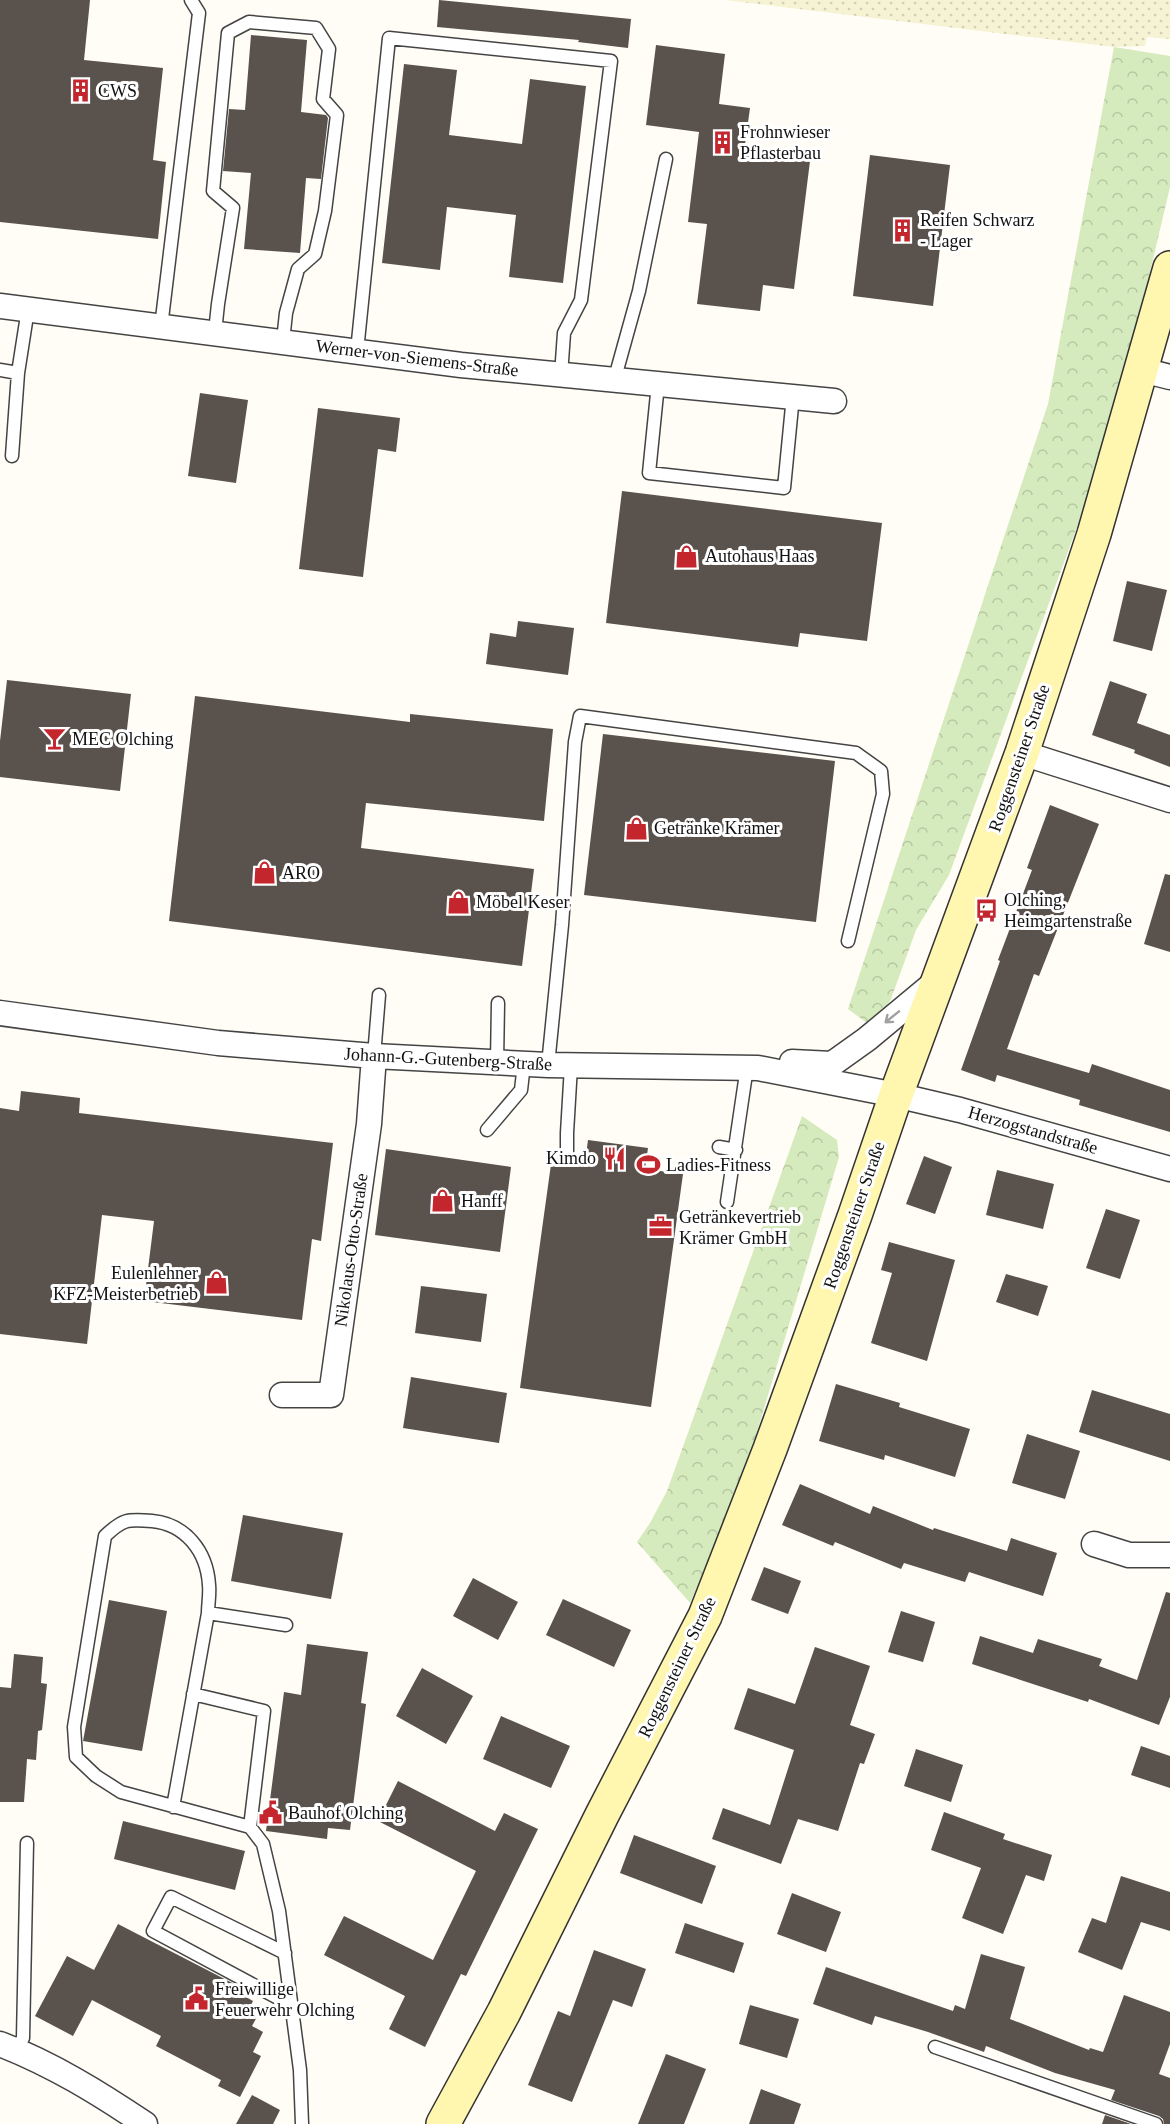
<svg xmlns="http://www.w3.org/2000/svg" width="1170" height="2124" viewBox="0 0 1170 2124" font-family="'Times New Roman',serif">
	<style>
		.farmland { fill: url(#farmland-dots) }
		.park { fill: url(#park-crowns) }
		.building { fill: #5a524d }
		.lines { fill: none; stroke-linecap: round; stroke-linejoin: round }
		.service-casing { stroke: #444; stroke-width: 15 }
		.minor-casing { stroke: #444; stroke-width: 27 }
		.secondary-casing { stroke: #333; stroke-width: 36 }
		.service { stroke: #fff; stroke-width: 12 }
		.minor { stroke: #fff; stroke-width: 24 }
		.secondary { stroke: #fff6b0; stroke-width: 33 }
		.oneway { stroke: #a0a0a0 }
		.labels { text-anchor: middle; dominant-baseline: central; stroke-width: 6; stroke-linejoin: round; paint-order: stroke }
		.poi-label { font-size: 18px; fill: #111; stroke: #fff; text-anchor: start }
		.street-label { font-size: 18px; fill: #111; stroke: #fff }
	</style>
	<defs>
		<pattern id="farmland-dots" width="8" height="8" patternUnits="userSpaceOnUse" patternTransform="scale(1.5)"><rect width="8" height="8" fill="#f6f3d4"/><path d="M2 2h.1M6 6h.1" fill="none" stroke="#d2cfb5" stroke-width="1.8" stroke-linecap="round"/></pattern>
		<pattern id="park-crowns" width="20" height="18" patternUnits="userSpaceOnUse" patternTransform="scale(1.5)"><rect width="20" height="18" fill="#d5ebbd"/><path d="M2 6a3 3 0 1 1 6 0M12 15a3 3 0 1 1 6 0" fill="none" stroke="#b6c8a1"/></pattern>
	</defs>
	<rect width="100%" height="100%" fill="#fffdf5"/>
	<path class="farmland" d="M725,0H1170V39L1147,37L1145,46L1114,47Z"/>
	<path class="park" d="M1114,47L1170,56V187L1123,387L1077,527L949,875L916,930L891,999L876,1022L867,1023L848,1009L1048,404Z
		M802,1116L837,1140L839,1157L743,1479L690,1603L637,1542L650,1523L667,1491Z"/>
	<path class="building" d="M0,0H90L84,60L163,68L153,160L166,162L158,239L0,222Z
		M439,0L631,19L628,48L578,42L579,40L437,27Z
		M251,35L307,40L301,112L326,115L328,118L321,179L306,178L300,253L244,249L251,173L223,171L229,109L245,110Z
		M656,45L725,54L719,104L750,108L744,152L810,161L794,289L763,285L760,311L697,304L707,224L688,222L699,132L646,125Z
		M404,64L457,70L449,135L522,144L530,79L586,86L563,283L509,277L516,215L447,207L440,270L382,263Z
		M870,155L950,165L933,306L853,296Z
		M200,393L248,400L236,483L188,476Z
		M318,408L400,418L396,452L378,449L363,577L299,569Z
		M622,491L882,523L867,641L800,633L798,647L606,623Z
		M1127,581L1167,590L1152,651L1113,641Z
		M518,621L574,628L568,675L486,664L490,633L516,637Z
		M7,680L131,694L120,791L0,777V741Z
		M1110,681L1147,694L1137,723L1170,735V767L1134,753L1135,750L1092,735Z
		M195,696L410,722V714L553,729L544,821L366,803L361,848L534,869L522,966L169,921Z
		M603,734L835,761L816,922L584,895Z
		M1050,805L1099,824L1039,976L1034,974L1007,1049L1089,1073L1092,1064L1170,1090V1132L1079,1105L1080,1100L997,1075L995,1082L961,1070L1000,961L998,960L1032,870L1027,868Z
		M1165,874L1170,875V952L1144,944Z
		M21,1091L80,1098L79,1113L333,1143L321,1241L312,1239L302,1320L144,1301L154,1221L102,1215L87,1344L0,1334V1108L19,1111Z
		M588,1140L648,1148L645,1169L683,1174L651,1407L520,1388L552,1157L559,1158L560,1164L566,1167L572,1166L575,1160L585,1162Z
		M386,1149L511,1167L500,1252L375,1235Z
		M924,1156L952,1167L935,1214L906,1204Z
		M997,1170L1054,1184L1043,1229L986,1215Z
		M1106,1209L1140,1220L1120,1279L1086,1268Z
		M889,1242L955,1260L927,1361L871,1343L892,1273L881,1270Z
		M1006,1274L1048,1286L1038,1316L996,1302Z
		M421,1286L487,1294L481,1342L415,1333Z
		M411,1377L507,1393L499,1443L403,1428Z
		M836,1384L900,1403L899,1407L970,1429L955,1477L885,1455L884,1460L819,1441Z
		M1092,1390L1170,1414V1461L1079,1432Z
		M1027,1434L1080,1451L1065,1499L1012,1483Z
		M800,1484L870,1514L873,1506L933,1530L934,1528L1007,1551L1011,1538L1057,1553L1043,1596L969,1572L965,1582L904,1563L901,1569L835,1542L833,1546L782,1525Z
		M243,1515L343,1533L331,1599L231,1581Z
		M764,1567L801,1581L788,1614L751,1600Z
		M473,1578L518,1602L498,1640L453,1616Z
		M1166,1592L1170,1593V1697L1159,1725L1089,1699L1088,1702L972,1664L980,1636L1033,1653L1038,1639L1102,1659L1099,1666L1137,1680Z
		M563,1599L631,1630L614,1667L546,1635Z
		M109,1600L167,1611L142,1751L83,1741Z
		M901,1611L935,1622L923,1662L888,1652Z
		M307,1644L368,1652L361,1703L366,1704L350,1830L328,1828L327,1839L266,1831L284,1692L301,1695Z
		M815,1647L870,1666L850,1725L875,1734L864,1764L860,1763L838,1831L798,1819L781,1864L712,1839L723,1808L770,1825L794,1750L734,1729L748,1688L795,1704Z
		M14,1654L43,1657L41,1683L47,1684L42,1730L38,1731L36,1760L27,1759L24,1802H0V1687L11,1688Z
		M422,1668L473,1696L446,1744L396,1716Z
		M501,1716L570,1746L551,1788L483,1759Z
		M1141,1746L1170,1756V1788L1131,1775Z
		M916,1749L963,1765L951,1802L904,1786Z
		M398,1781L495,1831L504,1813L538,1829L466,1976L461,1974L425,2047L389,2029L405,1996L324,1955L344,1916L433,1960L476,1871L378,1821Z
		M944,1812L1005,1834L1003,1839L1052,1855L1044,1881L1026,1875L1003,1934L962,1918L981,1868L931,1850Z
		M123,1821L245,1851L235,1890L114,1859Z
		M634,1835L716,1866L702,1904L620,1873Z
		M1121,1876L1170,1892V1931L1141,1922L1122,1970L1078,1952L1092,1918L1106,1923Z
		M792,1893L841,1912L826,1952L777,1934Z
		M685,1923L744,1943L734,1973L675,1953Z
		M118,1924L242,1988L239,1993L253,2001L248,2011L258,2015L252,2026L263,2032L253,2052L261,2056L240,2097L218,2086L221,2080L156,2046L161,2036L92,2000L73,2036L35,2016L67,1956L94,1970Z
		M594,1950L646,1969L632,2007L613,2000L572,2102L528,2085L558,2011L570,2016Z
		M981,1954L1025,1967L1010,2019L1089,2050L1090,2048L1103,2052L1124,1995L1170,2012V2044L1159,2074L1170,2078V2124H1164L1163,2119L1159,2116L1111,2100L1115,2090L1055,2073L986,2046L984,2052L928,2032L875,2016L872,2025L813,2004L826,1967L953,2011L955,2005L965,2009Z
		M750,2005L799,2019L787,2058L739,2044Z
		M666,2054L706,2069L684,2124H638Z
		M761,2089L801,2104L794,2124H749Z
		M252,2095L280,2110L273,2124H236Z
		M1105,2115L1131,2124H1102Z"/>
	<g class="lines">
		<defs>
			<path id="service" d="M161,327L199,13L191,0
				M215,332L218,304L233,208L213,191L228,33L249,22L316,28L329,49L323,99L337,115L325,211L315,254L298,269L286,313L283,341
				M357,351L389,38L611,61L581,300L564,333L561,375
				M0,370L18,373
				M614,381L639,291L666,159
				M658,384L649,473L784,488L793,396
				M12,456L18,373L28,309
				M374,1056L379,995
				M497,1062L498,1003
				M548,1065L562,925L575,742L580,716L856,753L881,771L883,794L848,941
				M487,1130L521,1090L524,1064
				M719,1147L736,1150
				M567,1159V1133L571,1066
				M727,1202L747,1067
				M208,1613C208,1604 210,1594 209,1585C207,1551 185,1524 152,1521C127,1519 123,1519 105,1536L74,1727L76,1757L96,1776L121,1792L250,1827L263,1844L279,1911L300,2070L302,2124
				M193,1694L264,1711L250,1827
				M173,1807L208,1613L286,1625
				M285,1953L171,1897L153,1931L291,2005
				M935,2047L1156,2124
				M16,2050L23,2038L27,1843"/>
			<path id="minor" d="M0,306L461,365L834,401
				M1142,370L1170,377
				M1022,753L1170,800
				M0,1013L218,1043L374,1056L548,1065L758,1068L896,1095L960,1110L1170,1169
				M792,1062L832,1064L867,1039L938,980
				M282,1395H331L369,1124L374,1056
				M1094,1544L1129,1555H1170
				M0,2044C52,2064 99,2093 145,2124"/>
			<path id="secondary" d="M443,2124L504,2012L602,1815L705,1616L770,1449L855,1215L896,1095L1022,753L1094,534L1170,268"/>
		</defs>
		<use href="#service" class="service-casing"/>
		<use href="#minor" class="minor-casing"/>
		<use href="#secondary" class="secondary-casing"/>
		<use href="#service" class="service"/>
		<use href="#minor" class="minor"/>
		<use href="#secondary" class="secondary"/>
	</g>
	<defs><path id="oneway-shaft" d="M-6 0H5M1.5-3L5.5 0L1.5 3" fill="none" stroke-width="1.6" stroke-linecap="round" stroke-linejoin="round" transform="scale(1.5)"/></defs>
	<use class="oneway" href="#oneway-shaft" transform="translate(892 1017) rotate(141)"/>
	<defs>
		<symbol id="building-bare" viewBox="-9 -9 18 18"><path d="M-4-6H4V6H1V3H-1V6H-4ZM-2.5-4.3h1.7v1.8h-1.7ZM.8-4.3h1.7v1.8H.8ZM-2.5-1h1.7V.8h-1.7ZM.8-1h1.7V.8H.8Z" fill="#c4262e" stroke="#fff" stroke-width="2.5" paint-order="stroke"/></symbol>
		<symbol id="shop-bare" viewBox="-9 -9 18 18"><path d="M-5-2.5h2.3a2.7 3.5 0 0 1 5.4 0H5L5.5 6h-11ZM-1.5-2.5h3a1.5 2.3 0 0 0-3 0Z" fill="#c4262e" stroke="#fff" stroke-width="2.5" paint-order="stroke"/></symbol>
		<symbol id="bar-bare" viewBox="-9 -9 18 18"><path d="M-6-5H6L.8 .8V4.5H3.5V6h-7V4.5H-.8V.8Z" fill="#c4262e" stroke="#fff" stroke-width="2.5" paint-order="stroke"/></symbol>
		<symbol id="bus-bare" viewBox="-9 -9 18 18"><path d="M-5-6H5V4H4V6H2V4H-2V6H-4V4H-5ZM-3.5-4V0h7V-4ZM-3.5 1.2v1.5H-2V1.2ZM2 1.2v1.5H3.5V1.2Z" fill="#c4262e" stroke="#fff" stroke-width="2.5" paint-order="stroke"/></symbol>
		<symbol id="restaurant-bare" viewBox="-9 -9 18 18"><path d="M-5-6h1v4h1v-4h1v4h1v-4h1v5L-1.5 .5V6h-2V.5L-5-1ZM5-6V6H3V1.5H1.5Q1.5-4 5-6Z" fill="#c4262e" stroke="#fff" stroke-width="2.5" paint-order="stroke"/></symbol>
		<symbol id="stadium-bare" viewBox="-9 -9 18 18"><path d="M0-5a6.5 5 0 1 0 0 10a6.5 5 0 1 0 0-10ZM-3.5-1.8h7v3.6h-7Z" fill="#c4262e" stroke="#fff" stroke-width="2.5" paint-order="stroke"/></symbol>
		<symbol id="office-bare" viewBox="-9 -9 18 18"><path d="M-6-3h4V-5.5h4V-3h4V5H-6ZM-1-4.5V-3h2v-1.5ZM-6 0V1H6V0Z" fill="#c4262e" stroke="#fff" stroke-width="2.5" paint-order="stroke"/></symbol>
		<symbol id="civic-bare" viewBox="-9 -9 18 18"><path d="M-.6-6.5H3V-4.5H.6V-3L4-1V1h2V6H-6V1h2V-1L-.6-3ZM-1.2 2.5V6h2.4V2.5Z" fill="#c4262e" stroke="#fff" stroke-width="2.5" paint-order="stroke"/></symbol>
	</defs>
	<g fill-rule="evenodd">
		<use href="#building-bare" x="64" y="74" width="33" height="33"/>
		<use href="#building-bare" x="706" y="126" width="33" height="33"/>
		<use href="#building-bare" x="886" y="214" width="33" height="33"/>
		<use href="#shop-bare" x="670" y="540" width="33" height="33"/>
		<use href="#bar-bare" x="38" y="722" width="33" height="33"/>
		<use href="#shop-bare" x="620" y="812" width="33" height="33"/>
		<use href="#shop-bare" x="248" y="856" width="33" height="33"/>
		<use href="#shop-bare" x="442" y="886" width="33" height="33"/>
		<use href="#bus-bare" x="970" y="894" width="33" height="33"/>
		<use href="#restaurant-bare" x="598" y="1142" width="33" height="33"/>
		<use href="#stadium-bare" x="632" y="1148" width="33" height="33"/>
		<use href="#shop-bare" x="426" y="1184" width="33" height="33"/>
		<use href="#office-bare" x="644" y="1210" width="33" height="33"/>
		<use href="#shop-bare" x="200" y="1266" width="33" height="33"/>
		<use href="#civic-bare" x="254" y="1796" width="33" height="33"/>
		<use href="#civic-bare" x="180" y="1982" width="33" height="33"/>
	</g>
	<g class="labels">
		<g class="poi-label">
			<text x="98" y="91">CWS</text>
			<text x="740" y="132">Frohnwieser<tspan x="740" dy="21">Pflasterbau</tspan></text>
			<text x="920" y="220">Reifen Schwarz<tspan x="920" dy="21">- Lager</tspan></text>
			<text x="705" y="556">Autohaus Haas</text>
			<text x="72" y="739">MEC Olching</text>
			<text x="654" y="828">Getränke Krämer</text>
			<text x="282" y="873">ARO</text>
			<text x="1004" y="900">Olching,<tspan x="1004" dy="21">Heimgartenstraße</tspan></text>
			<text x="476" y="902">Möbel Keser</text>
			<text x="596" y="1158" text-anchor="end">Kimdo</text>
			<text x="666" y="1165">Ladies-Fitness</text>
			<text x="461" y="1201">Hanff</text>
			<text x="679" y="1217">Getränkevertrieb<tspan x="679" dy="21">Krämer GmbH</tspan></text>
			<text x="198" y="1273" text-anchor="end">Eulenlehner<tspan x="198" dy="21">KFZ-Meisterbetrieb</tspan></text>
			<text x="288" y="1813">Bauhof Olching</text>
			<text x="215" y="1989">Freiwillige<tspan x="215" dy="21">Feuerwehr Olching</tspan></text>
		</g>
		<g class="street-label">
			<text transform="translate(417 358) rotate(7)">Werner-von-Siemens-Straße</text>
			<text transform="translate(1019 758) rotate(-71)">Roggensteiner Straße</text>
			<text transform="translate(448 1059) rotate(3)">Johann-G.-Gutenberg-Straße</text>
			<text transform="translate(1033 1130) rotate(16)">Herzogstandstraße</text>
			<text transform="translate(854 1215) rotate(-71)">Roggensteiner Straße</text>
			<text transform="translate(351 1250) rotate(-82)">Nikolaus-Otto-Straße</text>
			<text transform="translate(677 1667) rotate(-64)">Roggensteiner Straße</text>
		</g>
	</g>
</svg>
